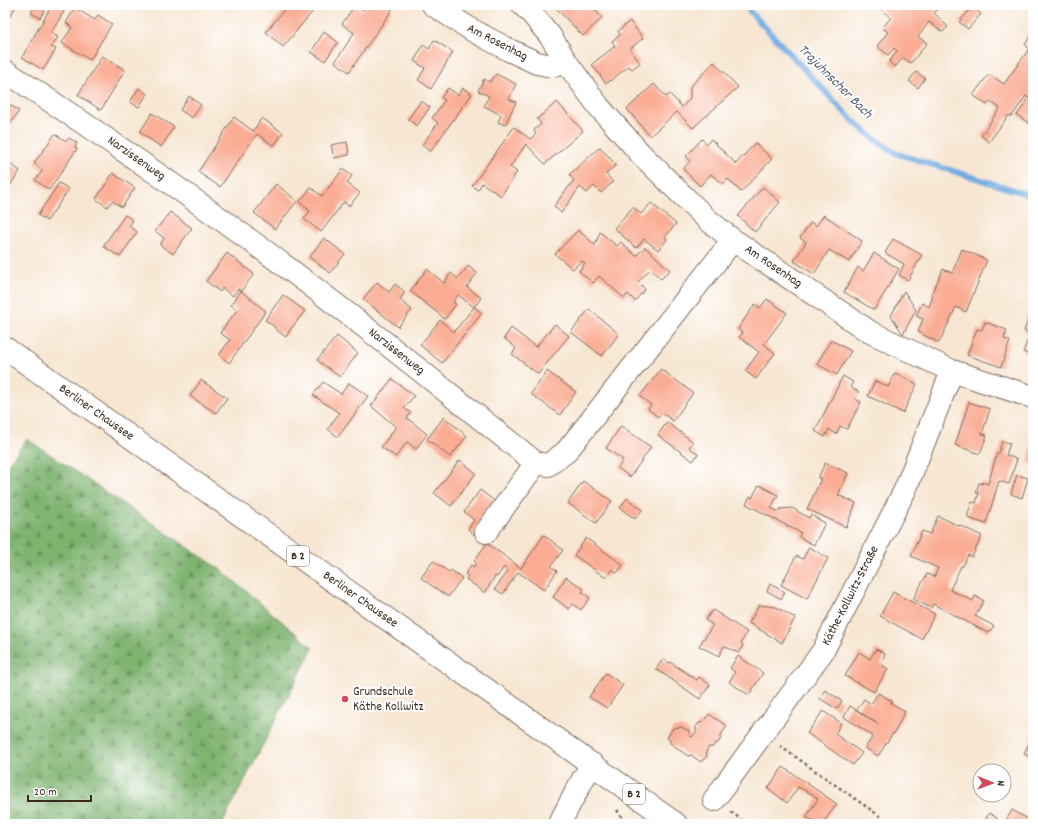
<svg xmlns="http://www.w3.org/2000/svg" width="1038" height="829" viewBox="0 0 1038 829" font-family="Dekko,sans-serif">
	<style>
		.forest { fill: url(#forest-firs); stroke: #5c6e47 }
		.lines { fill: none; stroke-linecap: round; stroke-linejoin: round }
		.stream { stroke: #71abe1; stroke-width: 6 }
		.building { fill: #faad94 }
		.minor-casing { stroke: #7d6c5d; stroke-width: 24 }
		.major-casing { stroke: #7d6c5d; stroke-width: 24 }
		.path { stroke: #7d6c5d; stroke-width: 2.5; stroke-dasharray: 3 3; stroke-linecap: butt }
		.minor { stroke: #fff; stroke-width: 22 }
		.major { stroke: #fff; stroke-width: 22 }
		.poi-dot { fill: #d1495b; stroke: #fff; stroke-width: 1.5 }
		.labels { text-anchor: middle; dominant-baseline: central; stroke-width: 4; stroke-linejoin: round; paint-order: stroke }
		.shield { fill: #fff; stroke: #766a62; stroke-width: 1 }
		.shield-label { font-size: 12px; font-weight: bold; fill: #3b2a1e }
		.street-label { font-size: 13px; fill: #3b2a1e; stroke: #fff }
		.poi-label { font-size: 13px; fill: #3b2a1e; stroke: #fff; text-anchor: start }
		.water-label { font-size: 14px; font-style: italic; fill: #515e6c; stroke: #fff }
	</style>
	<defs>
		<pattern id="forest-firs" width="22" height="20" patternUnits="userSpaceOnUse"><rect width="22" height="20" fill="#7eb370"/><path d="M5 1l3.5 6h-7zM16 11l3.5 6h-7z" fill="#68925b"/></pattern>
	</defs>
	<rect width="100%" height="100%" fill="#fff"/>
	<filter id="ink" filterUnits="userSpaceOnUse"><feTurbulence type="fractalNoise" baseFrequency=".025" numOctaves="2"/><feDisplacementMap in="SourceGraphic" scale="8" xChannelSelector="R" yChannelSelector="G"/><feConvolveMatrix kernelMatrix="1 2 1 2 8 2 1 2 1" color-interpolation-filters="sRGB"/></filter>
	<filter id="wash" filterUnits="userSpaceOnUse"><feTurbulence type="fractalNoise" baseFrequency=".012" numOctaves="4" result="noise"/><feDisplacementMap in="SourceGraphic" scale="16" xChannelSelector="R" yChannelSelector="G"/><feGaussianBlur stdDeviation="0.9" result="paint"/><feColorMatrix in="noise" values="0 0 0 0 0 0 0 0 0 0 0 0 0 0 0 0 0 1.4 0 .05"/><feComposite in="paint" operator="in"/></filter>
	<g filter="url(#wash)">
		<rect width="100%" height="100%" fill="#f7e6d2"/>
		<path class="forest" d="M27,439L220,569L313,648L222,824H5V468Z"/>
		<g class="lines">
			<path class="stream" d="M744,5L849,117L872,137L895,153L1033,196"/>
		</g>
		<g id="blocks">
			<path class="building" d="M5,5H17L9,18L5,16Z
				M35,5H42L46,8L40,18L31,13Z
				M52,5L67,6L51,33L58,37L51,47L56,49L43,70L22,57Z
				M288,5H306L313,11L283,47L266,32Z
				M355,5L362,10L365,5H384L392,10L349,72L335,62L354,33L342,24Z
				M553,5H591L602,18L583,36Z
				M879,5H908L911,8L913,5H944L942,8L940,6L934,13L948,27L942,32L929,22L918,37L927,43L911,63L903,58L895,67L889,62L897,51L894,48L888,55L877,46L888,32L882,28L891,18L878,7Z
				M972,7L981,14L968,29L959,22Z
				M75,8L95,20L98,15L112,24L90,60L62,43L72,27L66,23Z
				M630,21L643,38L630,49L640,63L632,69L629,66L606,84L592,64L615,46L612,41L620,35L618,31Z
				M324,32L338,42L325,61L311,52Z
				M1033,33V66L1031,65L1028,69L1033,73V92L1029,98L1026,96L1012,116H1008L989,142L981,136L1000,108L990,101L987,105L973,95L989,74L1004,84L1029,49L1025,44Z
				M434,40L453,52L431,89L418,80L425,68L414,61L423,45L429,49Z
				M102,56L125,70L101,110L78,95Z
				M714,62L738,87L693,128L677,112L650,136L627,109L654,84L666,97L670,94L682,107L690,98V87Z
				M916,72L925,78L918,88L909,81Z
				M496,74L516,84L509,99L516,102L505,125L498,122L501,115L484,106L489,96L478,91L484,79L490,82Z
				M139,88L147,94L139,107L130,102Z
				M448,88L458,95L463,88L472,94L430,152L422,145L438,123L432,118L445,100L441,98Z
				M189,96L201,105L192,118L180,110Z
				M1029,98L1033,101V119L1030,124L1017,115Z
				M5,101L19,111L5,132Z
				M421,101L430,107L417,126L408,119Z
				M557,102L583,131L545,164L526,144L510,167L517,172L501,196L482,183L478,190L472,186L514,127L530,139L536,134L534,130L541,124L537,119Z
				M152,113L174,127L161,147L140,132Z
				M234,117L253,131L262,118L283,133L274,146L257,134L220,187L198,172Z
				M55,134L66,141L69,138L77,143L75,147L77,149L49,190L35,180L43,170L34,163Z
				M702,139L707,144L711,139L736,164L755,143L772,159L741,192L728,179L723,184L711,174L700,186L683,169L690,161L686,156Z
				M347,142L349,155L334,158L331,145Z
				M600,147L616,165L606,174L613,182L601,193L594,186L587,193L580,187L561,213L554,206L574,180L569,175Z
				M8,162L20,171L5,193V166Z
				M343,169L352,176L347,183L360,193L349,206L344,202L321,232L304,219L310,211L299,202L311,188L322,196Z
				M113,173L135,188L122,207L112,201L107,207L96,199Z
				M59,183L69,189L47,221L38,215Z
				M276,184L297,201L275,229L254,213Z
				M763,187L780,202L755,232L738,216Z
				M651,203L676,224L665,237L667,240L658,250L644,239L636,248L614,228L633,207L641,214Z
				M170,212L192,228L173,254L160,245L164,238L155,231Z
				M125,215L133,220L129,226L137,232L120,257L103,246Z
				M824,215L862,241L849,262L829,250L814,274L794,261L806,242L800,238L811,222L816,226Z
				M578,230L595,245L600,232L617,246L621,242L636,256L645,247L670,270L661,279L650,269L638,282L645,289L635,301L628,294L624,298L599,276L593,283L579,271L585,263L581,261L573,269L555,254Z
				M324,238L345,254L330,273L309,257Z
				M893,239L922,255L908,280L899,275L904,264L885,253Z
				M962,249L987,260L966,312L956,307L939,343L918,332L923,319L916,316L922,303L929,307L933,296L931,295L943,269L952,273Z
				M227,253L254,274L241,291L238,289L233,296L222,288L220,292L206,281Z
				M874,253L899,269L874,310L844,292L858,267L863,271Z
				M468,266L477,273L467,287L481,298L474,307L482,313L442,363L420,345L440,320L454,332L474,307L458,295L453,302L456,304L445,319L410,291L427,269L444,283L451,273L458,279Z
				M377,282L389,292L395,284L405,292L400,300L412,310L398,327L363,299Z
				M241,291L266,311L229,363L219,355L230,340L220,333L237,310L231,305Z
				M904,291L916,310L903,334L891,316Z
				M283,295L305,311L290,330L286,337L275,329V327L265,320Z
				M767,299L787,313L764,344L775,353L756,379L745,371L759,352L739,337L743,333L738,329L755,304L760,308Z
				M589,309L619,334L602,356L571,332Z
				M1031,311H1033V356L1023,352L1030,334L1024,331Z
				M985,322L1007,330L1004,339L1010,341L1001,367L967,355L977,329L982,330Z
				M555,324L569,336L538,374L512,354L516,348L504,338L511,328L536,347Z
				M337,336L358,353L340,377L317,360Z
				M831,340L851,351L837,375L817,364Z
				M661,369L693,393L673,421L662,413L658,417L648,409L651,405L640,396Z
				M547,371L576,392L560,415L531,394Z
				M895,373L917,384L903,413L868,396L875,381L888,387Z
				M843,376L853,382L850,387L859,392L855,399L861,402L847,429L840,426L836,434L829,429L825,437L815,431Z
				M392,379L414,396L404,408L411,413L407,418L427,434L416,449L407,442L396,457L381,447L396,427L371,406Z
				M201,380L227,398L216,413L190,396Z
				M323,382L341,394L349,383L368,396L338,437L328,429L339,413L313,395Z
				M969,402L990,409L982,434L987,435L980,454L955,445Z
				M444,417L467,436L450,457L427,439Z
				M667,422L693,442L689,447L698,454L693,461L658,435Z
				M621,426L651,447L630,477L618,468L623,460L606,448Z
				M1033,439V464L1028,462Z
				M1002,441L1010,443L1006,455L1017,459L1009,484L999,481L986,524L968,518V514L971,504L972,502L976,503L979,493H976L979,483L982,484V482L988,484L997,453H999Z
				M460,460L476,473L451,506L434,493Z
				M825,463L848,473L838,495L856,503L846,527L807,509L821,479L818,478Z
				M1017,475L1028,478L1022,498L1011,494Z
				M583,481L612,501L596,523L568,503Z
				M759,485L778,495L771,508L779,512L780,509L792,508L809,518L811,515L825,523L814,545L799,537L801,533L746,504L750,496L752,498Z
				M480,490L497,503L475,535L468,529L474,520L464,512Z
				M627,498L642,510L635,519L620,508Z
				M938,516L959,526V525L982,536L972,557L968,555L963,566H961L950,590L973,601L975,596L984,601L975,616L994,626L990,631H989L988,633L933,604L931,608L913,599L927,574L934,577L938,568L911,556L922,531L930,534Z
				M544,535L563,550L551,566L557,571L544,590L518,572L503,594L495,589L508,571L504,567L497,577L495,576L485,593L466,579L468,576L465,574L471,565L474,567L476,563L474,561L487,543L521,568Z
				M586,538L623,565L617,573L612,569L606,578L574,555Z
				M809,547L828,558L807,599L781,585L796,556L803,559Z
				M433,561L449,572L451,570L462,578L448,597L421,578Z
				M566,577L584,589L582,592L590,598L581,610L573,604L569,609L553,597Z
				M770,584L785,592L781,599L767,591Z
				M893,592L935,614L922,639L880,616Z
				M759,605L776,607L795,618L782,643L749,623Z
				M713,610L747,632L741,643L743,645L739,653L724,646L719,656L699,646L713,625L705,620Z
				M876,649L885,654L881,664L888,669L874,692L845,676L859,652L870,659Z
				M738,656L763,673L749,695L729,682L735,672L730,668Z
				M663,659L669,663L670,662L697,680L699,677L710,685L700,699L656,669Z
				M606,673L623,685L607,708L589,697Z
				M825,690L842,701L837,709L819,698Z
				M878,693L892,701L891,703L905,711L894,734L893,733L878,756L865,748L873,736L844,717L850,706L879,725L857,710L864,699L871,704Z
				M823,711L841,723L835,734L862,753L853,765L807,733Z
				M709,714L727,726L721,735V738L718,743H715L713,747H709L706,752L707,756L701,762L691,755L688,756L670,743V739H668L667,738L673,728L681,727L689,731V735L692,737L696,732V727L699,723L703,722Z
				M1033,734V758L1024,754Z
				M783,767L837,804L822,824H818L806,817L818,799L812,794L798,787L787,803L768,788Z
				M1012,810L1033,822V824H1004Z
				M989,813L997,818L993,824H983Z"/>
		</g>
	</g>
	<g filter="url(#ink)">
		<use href="#blocks" fill-opacity="0" stroke="#7d6c5d" stroke-width="1"/>
		<g class="lines">
			<defs>
				<path id="minor" d="M433,5L472,30L509,50L537,63L552,66L567,63
					M523,5L532,14L551,37L567,63L599,107L640,153L676,189L708,220L733,240L870,332L952,371L1033,397
					M5,71C121,147 234,226 343,310C408,360 472,412 536,463L548,465L566,452L733,240
					M486,532L536,463
					M714,800L823,651L905,490L952,371
					M559,824L583,779L592,764"/>
				<path id="major" d="M5,348L676,824"/>
			</defs>
			<use href="#minor" class="minor-casing"/>
			<use href="#major" class="major-casing"/>
			<path class="path" d="M780,746L891,824
				M617,810L627,824
				M731,812L747,824"/>
			<use href="#minor" class="minor"/>
			<use href="#major" class="major"/>
		</g>
	</g>
	<circle class="poi-dot" cx="345" cy="699" r="4"/>
	<g class="labels">
		<g class="shield">
			<rect x="287" y="546" width="22" height="20" rx="3"/>
			<rect x="623" y="784" width="22" height="20" rx="3"/>
		</g>
		<g class="shield-label">
			<text x="298" y="556">B 2</text>
			<text x="634" y="794">B 2</text>
		</g>
		<g class="street-label">
			<text transform="translate(497 43) rotate(27)">Am Rosenhag</text>
			<text transform="translate(136 159) rotate(35)">Narzissenweg</text>
			<text transform="translate(773 267) rotate(34)">Am Rosenhag</text>
			<text transform="translate(396 352) rotate(38)">Narzissenweg</text>
			<text transform="translate(96 413) rotate(35)">Berliner Chaussee</text>
			<text transform="translate(851 596) rotate(-63)">Käthe-Kollwitz-Straße</text>
			<text transform="translate(360 600) rotate(35)">Berliner Chaussee</text>
		</g>
		<g class="poi-label">
			<text x="353" y="692">Grundschule<tspan x="353" dy="15">Käthe Kollwitz</tspan></text>
		</g>
		<g class="water-label">
			<text transform="translate(835 82) rotate(45)">Trajuhnscher Bach</text>
		</g>
	</g>
	<rect width="1038" height="829" fill="none" stroke="#fff" stroke-width="20"/>
	<g transform="translate(992 783) rotate(91)"><circle r="19" fill="#ffffff" stroke="#b1aaa5"/>
	<path d="M0-3L7 15L0 10L-7 15Z" fill="#d1495b"/>
	<text y="-6" font-size="11" font-weight="bold" text-anchor="middle" fill="#3b2a1e">N</text>
	</g>
	<path d="M28 795v6h63v-6" fill="none" stroke="#3b2a1e" stroke-width="2"/>
	<text x="34" y="795" font-size="12" fill="#3b2a1e" stroke="#ffffff" stroke-width="3" paint-order="stroke">20 m</text>
</svg>
